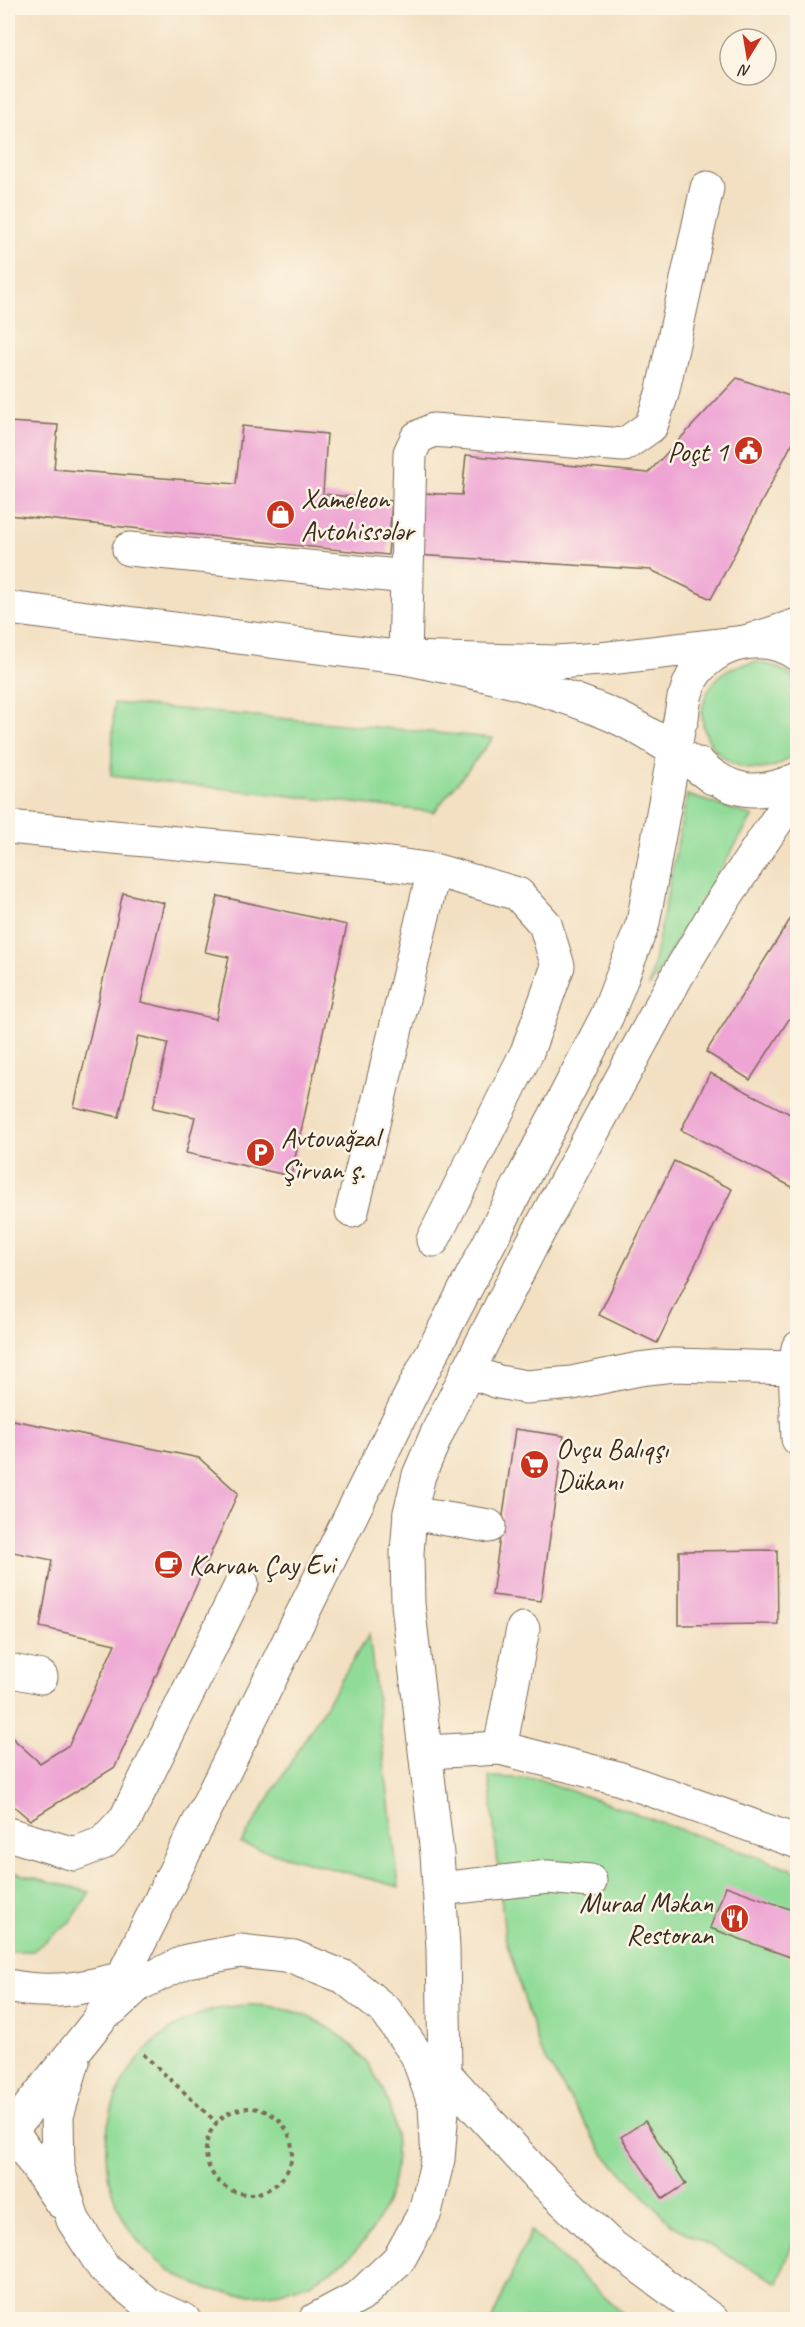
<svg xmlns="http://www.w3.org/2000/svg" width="805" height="2327" viewBox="0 0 805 2327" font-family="Caveat,sans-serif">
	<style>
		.green { fill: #8fdb97; stroke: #65825a; stroke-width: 1.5 }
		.building { fill: #eea5d4 }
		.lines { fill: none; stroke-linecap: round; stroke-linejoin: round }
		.minor-casing { stroke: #7b6a57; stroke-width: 35 }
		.major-casing { stroke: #7b6a57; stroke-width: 35 }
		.path { stroke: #7b6a57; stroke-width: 4; stroke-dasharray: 4.5 4.5; stroke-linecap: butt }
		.minor { stroke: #fff; stroke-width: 33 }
		.major { stroke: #fff; stroke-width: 33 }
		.labels { text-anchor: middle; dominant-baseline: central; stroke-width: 5; stroke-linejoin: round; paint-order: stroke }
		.poi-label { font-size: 28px; fill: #3b2a1e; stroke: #fcf5e5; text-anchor: start }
	</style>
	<rect width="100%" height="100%" fill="#fcf5e5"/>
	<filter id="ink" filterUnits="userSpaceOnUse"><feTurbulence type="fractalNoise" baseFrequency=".0167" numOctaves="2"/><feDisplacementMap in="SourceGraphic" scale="12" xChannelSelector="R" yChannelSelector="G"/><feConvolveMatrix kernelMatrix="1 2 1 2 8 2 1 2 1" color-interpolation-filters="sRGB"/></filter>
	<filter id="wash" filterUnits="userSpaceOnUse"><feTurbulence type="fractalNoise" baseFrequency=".008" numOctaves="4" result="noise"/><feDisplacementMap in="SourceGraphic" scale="24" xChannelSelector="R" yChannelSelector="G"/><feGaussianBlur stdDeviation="1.35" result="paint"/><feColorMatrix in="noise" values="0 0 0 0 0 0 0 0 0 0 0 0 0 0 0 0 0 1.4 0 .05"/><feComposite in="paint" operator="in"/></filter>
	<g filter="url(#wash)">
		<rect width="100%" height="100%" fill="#f3e0c2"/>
		<path class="green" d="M756,662C773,665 786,669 797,682V750C787,762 773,769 757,769C707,768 682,708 722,674C732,666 744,664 756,662Z
			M114,703L493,738L434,812L111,776Z
			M687,795L753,816L649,987Z
			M369,1634L399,1887L241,1844Z
			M489,1777L538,1779L797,1871L798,2228L778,2283L672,2225L603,2153L540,2050L505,1937Z
			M8,1871L90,1892L72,1920L33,1951H8Z
			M106 2150a145 145 0 1 1 290 0a145 145 0 1 1-290 0Z
			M531,2231L629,2319H492Z"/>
		<g id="blocks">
			<path class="building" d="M737,378L798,399V432L711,599L651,570L417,555L421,493L462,495L466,455L648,473Z
				M8,422L58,425L54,469L236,484L242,426L327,434L323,494L392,501L388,555L8,515Z
				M123,893L164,903L141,1002L216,1019L229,957L205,952L218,896L347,925L291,1176L186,1153L195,1117L153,1108L168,1043L138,1036L119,1117L74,1107Z
				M798,907V1005L750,1080L706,1052Z
				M710,1073L798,1118V1190L681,1130Z
				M674,1161L732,1189L657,1343L599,1315Z
				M8,1419L199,1458L238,1493L115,1767L30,1820L8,1801V1734L40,1763L69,1745L115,1644L40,1627L52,1560L8,1551Z
				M515,1429L564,1436L541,1601L492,1595Z
				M777,1550L778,1624L679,1625V1551Z
				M726,1886L798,1912V1960L710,1928Z
				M645,2121L686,2184L663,2199L621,2137Z"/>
		</g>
	</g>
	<g filter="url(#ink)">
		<use href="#blocks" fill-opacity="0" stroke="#7b6a57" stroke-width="1.5"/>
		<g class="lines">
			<defs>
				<path id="minor" d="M129,549L407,577
					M746,642L798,625
					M405,658L410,453L417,438L433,430L624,445L651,426L662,394L707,188
					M8,827L368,861L434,870L518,894L545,924L558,966L527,1052L433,1240
					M352,1211L434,870
					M798,1348L795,1368L798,1439
					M467,1371L499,1382L526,1387L572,1383L639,1369L673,1365L795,1368
					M410,1513L489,1526
					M8,1670L41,1677
					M500,1748L523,1629
					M426,1752L500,1748L618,1778L798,1842
					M8,1834L74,1854L103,1843L126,1818L242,1583
					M439,1889L548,1877L590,1881"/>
				<path id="major" d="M8,608L405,658
					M682,719C683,705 685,691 692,678C712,643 764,630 798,655
					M699,764C730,794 758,797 798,779
					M713,778C681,755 648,731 612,715C546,686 475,672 405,658L556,662L601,659L746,642
					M8,1986C57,1996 88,1987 136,1975
					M112,2009L139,1984L187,1961L240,1951L294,1957L344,1977L386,2011L417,2055L435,2106L438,2159L425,2212L399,2259L360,2296L315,2320
					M73,2062L57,2116L58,2169L73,2220L104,2268L149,2305L184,2320
					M437,2065L538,2176L609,2244L712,2320
					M8,2125L61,2202
					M8,2134L99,2020L122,1978L416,1384L607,1016L643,923L684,698
					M438,2159L445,2075L443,1948L437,1854L408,1604L407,1553L410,1513L419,1475L439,1429L531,1246L677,976L714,914L798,789"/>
			</defs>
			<use href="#minor" class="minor-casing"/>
			<use href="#major" class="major-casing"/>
			<path class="path" d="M143,2054L217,2123
				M206 2151a43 43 0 1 1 86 0a43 43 0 1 1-86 0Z"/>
			<use href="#minor" class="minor"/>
			<use href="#major" class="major"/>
		</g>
	</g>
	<defs>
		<symbol id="civic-disc" viewBox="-11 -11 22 22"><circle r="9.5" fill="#c8321e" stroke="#fcf5e5"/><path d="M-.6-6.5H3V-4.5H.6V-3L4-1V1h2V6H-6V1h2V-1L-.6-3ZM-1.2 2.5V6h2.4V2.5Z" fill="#fff"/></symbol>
		<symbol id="shop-disc" viewBox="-11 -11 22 22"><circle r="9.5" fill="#c8321e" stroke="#fcf5e5"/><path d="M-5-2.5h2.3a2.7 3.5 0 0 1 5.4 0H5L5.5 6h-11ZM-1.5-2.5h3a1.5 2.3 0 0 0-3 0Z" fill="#fff"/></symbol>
		<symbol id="parking-disc" viewBox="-11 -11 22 22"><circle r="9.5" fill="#c8321e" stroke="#fcf5e5"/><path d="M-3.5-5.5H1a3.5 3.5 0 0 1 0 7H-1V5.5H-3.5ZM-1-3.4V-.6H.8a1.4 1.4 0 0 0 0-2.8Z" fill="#fff"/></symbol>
		<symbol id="supermarket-disc" viewBox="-11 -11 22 22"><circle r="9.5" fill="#c8321e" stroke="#fcf5e5"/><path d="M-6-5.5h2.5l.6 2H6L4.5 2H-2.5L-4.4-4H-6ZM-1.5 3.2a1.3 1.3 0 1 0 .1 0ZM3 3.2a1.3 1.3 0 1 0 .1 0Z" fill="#fff"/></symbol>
		<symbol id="cafe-disc" viewBox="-11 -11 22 22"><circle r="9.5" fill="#c8321e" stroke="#fcf5e5"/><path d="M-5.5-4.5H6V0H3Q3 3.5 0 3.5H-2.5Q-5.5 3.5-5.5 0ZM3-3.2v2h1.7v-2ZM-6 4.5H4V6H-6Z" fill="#fff"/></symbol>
		<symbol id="restaurant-disc" viewBox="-11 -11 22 22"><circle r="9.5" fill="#c8321e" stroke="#fcf5e5"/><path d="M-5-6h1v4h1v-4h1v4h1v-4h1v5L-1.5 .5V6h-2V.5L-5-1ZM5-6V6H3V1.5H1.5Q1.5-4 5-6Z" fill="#fff"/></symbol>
	</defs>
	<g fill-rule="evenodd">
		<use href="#civic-disc" x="732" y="434" width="33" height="33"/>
		<use href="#shop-disc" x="264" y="498" width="33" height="33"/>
		<use href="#parking-disc" x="244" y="1136" width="33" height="33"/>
		<use href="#supermarket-disc" x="518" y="1448" width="33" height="33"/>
		<use href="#cafe-disc" x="152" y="1548" width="33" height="33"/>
		<use href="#restaurant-disc" x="718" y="1902" width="33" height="33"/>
	</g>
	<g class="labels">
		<g class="poi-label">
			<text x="728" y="451" text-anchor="end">Poçt 1</text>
			<text x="301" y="498">Xameleon<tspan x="301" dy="32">Avtohissələr</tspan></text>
			<text x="281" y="1137">Avtovağzal<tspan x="281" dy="32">Şirvan ş.</tspan></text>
			<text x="556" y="1448">Ovçu Balıqşı<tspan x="556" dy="32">Dükanı</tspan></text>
			<text x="189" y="1564">Karvan Çay Evi</text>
			<text x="713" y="1902" text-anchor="end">Murad Məkan<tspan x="713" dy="32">Restoran</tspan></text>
		</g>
	</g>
	<rect width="805" height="2327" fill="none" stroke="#fcf5e5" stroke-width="30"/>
	<g transform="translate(748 57) rotate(191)"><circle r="28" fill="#fcf5e5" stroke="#afa495" stroke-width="1.5"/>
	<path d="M0-4.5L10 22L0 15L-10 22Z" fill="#c8321e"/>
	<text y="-9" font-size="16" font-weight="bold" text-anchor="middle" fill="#3b2a1e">N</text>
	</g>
</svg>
